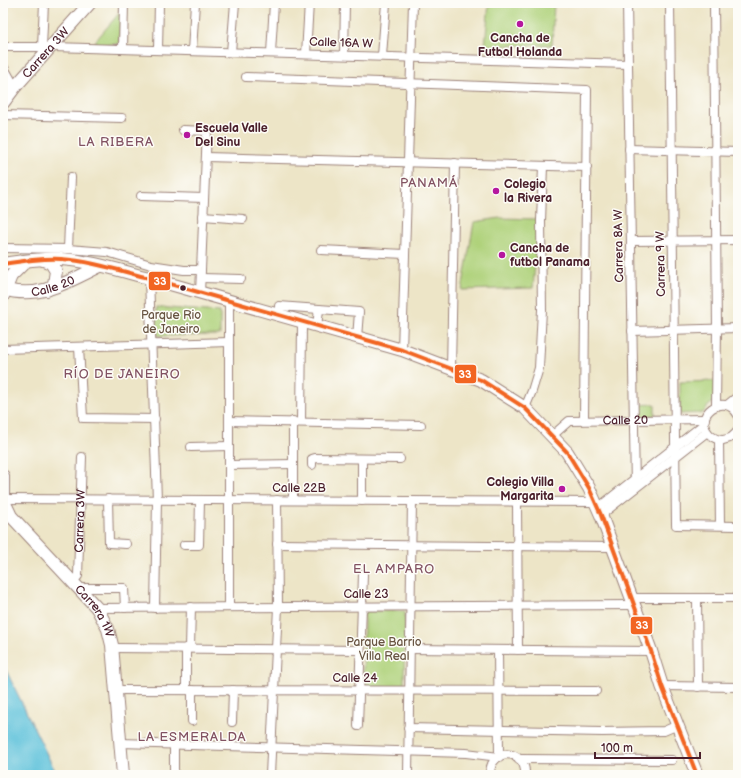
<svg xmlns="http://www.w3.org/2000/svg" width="741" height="778" viewBox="0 0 741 778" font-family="'Balsamiq Sans',sans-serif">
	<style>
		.green { fill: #aed179; stroke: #7c7852 }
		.water { fill: #5cc1da; stroke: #537082 }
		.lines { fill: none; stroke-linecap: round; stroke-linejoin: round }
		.street-casing { stroke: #9c8279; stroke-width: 10 }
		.secondary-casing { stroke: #9c8279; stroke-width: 14 }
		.street { stroke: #fff; stroke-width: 8 }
		.secondary { stroke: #fff; stroke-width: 12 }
		.bus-1-casing { stroke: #fdfcf7; stroke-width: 7 }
		.bus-1 { stroke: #f26522; stroke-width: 4 }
		.poi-dot { fill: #b5179e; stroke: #fdfcf7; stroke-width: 1.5 }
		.bus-dot { fill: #4a1f2b; stroke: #fdfcf7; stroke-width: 1.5 }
		.labels { text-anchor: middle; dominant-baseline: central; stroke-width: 3; stroke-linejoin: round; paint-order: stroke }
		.poi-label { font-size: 12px; font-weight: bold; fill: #4a1f2b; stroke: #fdfcf7; text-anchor: start }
		.street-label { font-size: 12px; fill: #4a1f2b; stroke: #fdfcf7 }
		.park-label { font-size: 12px; fill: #685442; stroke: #fdfcf7 }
		.neighbourhood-label { font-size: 13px; letter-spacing: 1px; fill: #825262; stroke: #fdfcf7 }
		.line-badge { stroke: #fdfcf7; stroke-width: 1.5 }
		.badge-label { font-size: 11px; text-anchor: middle; font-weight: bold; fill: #fff }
	</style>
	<rect width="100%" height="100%" fill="#fdfcf7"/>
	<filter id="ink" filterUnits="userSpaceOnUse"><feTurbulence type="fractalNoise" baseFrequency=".025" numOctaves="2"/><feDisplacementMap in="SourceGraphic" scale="8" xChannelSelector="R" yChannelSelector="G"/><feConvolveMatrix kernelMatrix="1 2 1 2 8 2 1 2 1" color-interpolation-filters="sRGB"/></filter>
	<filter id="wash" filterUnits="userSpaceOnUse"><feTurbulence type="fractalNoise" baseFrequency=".012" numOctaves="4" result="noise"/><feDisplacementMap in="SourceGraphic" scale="16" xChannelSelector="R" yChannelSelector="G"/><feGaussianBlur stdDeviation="0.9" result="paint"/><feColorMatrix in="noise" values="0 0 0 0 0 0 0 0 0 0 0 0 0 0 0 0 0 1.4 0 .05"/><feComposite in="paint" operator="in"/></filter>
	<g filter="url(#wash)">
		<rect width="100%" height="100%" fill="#ede5c7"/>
		<path class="green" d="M489,3H554L552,45L485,46Z
			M121,11L119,44L92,45Z
			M500,218L539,219L533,288L462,290L474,222Z
			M156,307L220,312V335L157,336Z
			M716,381L715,401L708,406L703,413L680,414V382Z
			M655,404V416L637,417L636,405Z
			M364,611H405L404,688L363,687Z"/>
		<path class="water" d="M3,664L57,775H3Z"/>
	</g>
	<g filter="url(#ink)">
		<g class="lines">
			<defs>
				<g id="street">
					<path d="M627,3L635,488"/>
					<path d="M670,3L676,525L738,526"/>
					<path d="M714,3L717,329L716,406"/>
					<path d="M3,47H53L628,64"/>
					<path d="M42,47L44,3"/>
					<path d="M123,49L124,3"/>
					<path d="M158,50L159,3"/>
					<path d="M192,51L195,3"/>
					<path d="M231,52L235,3"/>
					<path d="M271,53L274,3"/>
					<path d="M306,54L309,3"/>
					<path d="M344,55L345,3"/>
					<path d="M382,56L386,3"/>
					<path d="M3,66L15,87"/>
					<path d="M246,77L587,90L584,419"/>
					<path d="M3,115L122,118"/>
					<path d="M183,130L207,131L200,293"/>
					<path d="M629,149L738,152"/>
					<path d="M206,157L587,167"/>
					<path d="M141,196L204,198"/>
					<path d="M203,216L243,219"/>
					<path d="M631,241L738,240"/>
					<path d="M3,248L68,249L107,252L151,265L184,270H201"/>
					<path d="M68,249L71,177"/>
					<path d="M321,250L405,254"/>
					<path d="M149,278L157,500L155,608"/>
					<path d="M201,278L241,279"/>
					<path d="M279,306L359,312L357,338"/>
					<path d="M317,327L319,309"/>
					<path d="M632,331L738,328"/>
					<path d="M79,347L83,418L155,419"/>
					<path d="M3,349L229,342"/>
					<path d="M402,350L413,3"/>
					<path d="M451,369L455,163"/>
					<path d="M727,405L738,396"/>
					<path d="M525,408L532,391L539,368L542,310L541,221L543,166"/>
					<path d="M738,415C724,390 692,416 709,434C713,438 718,440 723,440C730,439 735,436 738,430"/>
					<path d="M229,421L421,425"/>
					<path d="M301,422L302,323"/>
					<path id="s1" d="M552,436L569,421L705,419"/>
					<path d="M719,440L720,525"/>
					<path d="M191,447L229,446"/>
					<path d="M229,465L293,464"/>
					<path d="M312,465V459L315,458L400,459"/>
					<path d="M3,499L595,502"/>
					<path d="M108,499L109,543L126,544"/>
					<path d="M293,500V421"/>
					<path d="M362,501V459"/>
					<path d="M517,502L518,650"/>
					<path d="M598,508L704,424"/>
					<path d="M601,515L707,432"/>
					<path d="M277,544L612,547"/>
					<path d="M184,545H199L200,500"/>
					<path id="s2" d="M73,582L78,576L82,457"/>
					<path d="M81,591L85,588H124L125,608"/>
					<path d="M631,598H738"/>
					<path d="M697,598L698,687"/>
					<path d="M229,607V301"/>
					<path d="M97,608L634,605"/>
					<path d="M113,648L360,650"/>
					<path d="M190,648L191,607"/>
					<path d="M409,649L651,651"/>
					<path d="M662,686L738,687"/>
					<path d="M115,690L596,691"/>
					<path d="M186,690V648"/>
					<path d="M192,690V721"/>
					<path d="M232,722L233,690"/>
					<path d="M358,726L363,574"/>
					<path d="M408,728L602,732L664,731L678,725"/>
					<path d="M120,743L466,753L499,757L498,650"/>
					<path d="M519,759L672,760"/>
					<path d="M174,775V744"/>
					<path d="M270,775L278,607L277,500"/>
					<path d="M408,775L412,501"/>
					<path d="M490,775C489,747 527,748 525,775"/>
				</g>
				<g id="secondary">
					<path id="s3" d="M3,103L15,87L90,3"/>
					<path d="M43,260L51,263L56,271L54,284L47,290"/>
					<path d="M3,264C22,261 42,258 61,259C91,261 121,271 149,278L402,350L481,380L525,408L567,452L589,488L601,515L651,651L662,686L697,775"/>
					<path id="s4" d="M3,289C39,300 68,282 100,266"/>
					<path d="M3,296L11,276L26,261"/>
					<path id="s5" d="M3,476V499L11,516L97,608L108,629L112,645L123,775"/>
				</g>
			</defs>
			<use href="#street" class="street-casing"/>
			<use href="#secondary" class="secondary-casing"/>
			<use href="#street" class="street"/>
			<use href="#secondary" class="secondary"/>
			<defs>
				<path id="bus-1" d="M3,264C22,261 42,258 61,259C91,261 121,271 149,278L402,350L481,380L525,408L567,452L589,488L601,515L651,651L662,686L697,775"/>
			</defs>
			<use href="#bus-1" class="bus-1-casing"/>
			<use href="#bus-1" class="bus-1"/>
		</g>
	</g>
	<g class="poi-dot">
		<circle cx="520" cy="24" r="4"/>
		<circle cx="187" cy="135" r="4"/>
		<circle cx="496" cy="191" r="4"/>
		<circle cx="502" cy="255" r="4"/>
		<circle cx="562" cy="489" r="4"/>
	</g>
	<circle class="bus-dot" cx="183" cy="288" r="3.5"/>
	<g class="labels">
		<g class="poi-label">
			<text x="520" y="38" text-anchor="middle">Cancha de<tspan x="520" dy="14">Futbol Holanda</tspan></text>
			<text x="195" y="128">Escuela Valle<tspan x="195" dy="14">Del Sinu</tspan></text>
			<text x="504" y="184">Colegio<tspan x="504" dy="14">la Rivera</tspan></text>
			<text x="510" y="248">Cancha de<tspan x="510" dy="14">futbol Panama</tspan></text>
			<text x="554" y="482" text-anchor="end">Colegio Villa<tspan x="554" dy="14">Margarita</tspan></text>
		</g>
		<g class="street-label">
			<text transform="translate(341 43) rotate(2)">Calle 16A W</text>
			<text stroke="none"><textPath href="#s3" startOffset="66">Carrera 3W</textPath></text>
			<text transform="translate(619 246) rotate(-91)">Carrera 8A W</text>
			<text transform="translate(661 264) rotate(-91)">Carrera 9 W</text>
			<text stroke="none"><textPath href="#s4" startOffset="51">Calle 20</textPath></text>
			<text stroke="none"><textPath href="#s1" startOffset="79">Calle 20</textPath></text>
			<text x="299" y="488">Calle 22B</text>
			<text stroke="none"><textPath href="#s2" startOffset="63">Carrera 3W</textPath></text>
			<text x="366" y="594">Calle 23</text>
			<text stroke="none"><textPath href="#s5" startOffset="169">Carrera 1W</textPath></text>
			<text x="355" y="678">Calle 24</text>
		</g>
		<g class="park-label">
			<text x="171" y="315">Parque Rio<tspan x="171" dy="14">de Janeiro</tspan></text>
			<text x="384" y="642">Parque Barrio<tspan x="384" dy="14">Villa Real</tspan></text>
		</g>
		<g class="neighbourhood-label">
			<text x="116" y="142">LA RIBERA</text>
			<text x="429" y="183">PANAMÁ</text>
			<text x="122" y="374">RÍO DE JANEIRO</text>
			<text x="394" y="569">EL AMPARO</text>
			<text x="192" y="737">LA ESMERALDA</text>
		</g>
	</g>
	<g class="line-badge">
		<rect x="148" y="271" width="23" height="20" rx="4" fill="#f26522"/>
		<rect x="454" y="364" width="23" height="20" rx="4" fill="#f26522"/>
		<rect x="630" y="616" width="23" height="19" rx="4" fill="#f26522"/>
	</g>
	<g class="badge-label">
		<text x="160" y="285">33</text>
		<text x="465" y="378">33</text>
		<text x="642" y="629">33</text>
	</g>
	<rect width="741" height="778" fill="none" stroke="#fdfcf7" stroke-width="16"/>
	<path d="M595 752v6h105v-6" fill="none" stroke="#4a1f2b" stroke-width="2"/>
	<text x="601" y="752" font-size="12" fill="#4a1f2b" stroke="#fdfcf7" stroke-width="3" paint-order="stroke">100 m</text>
</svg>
